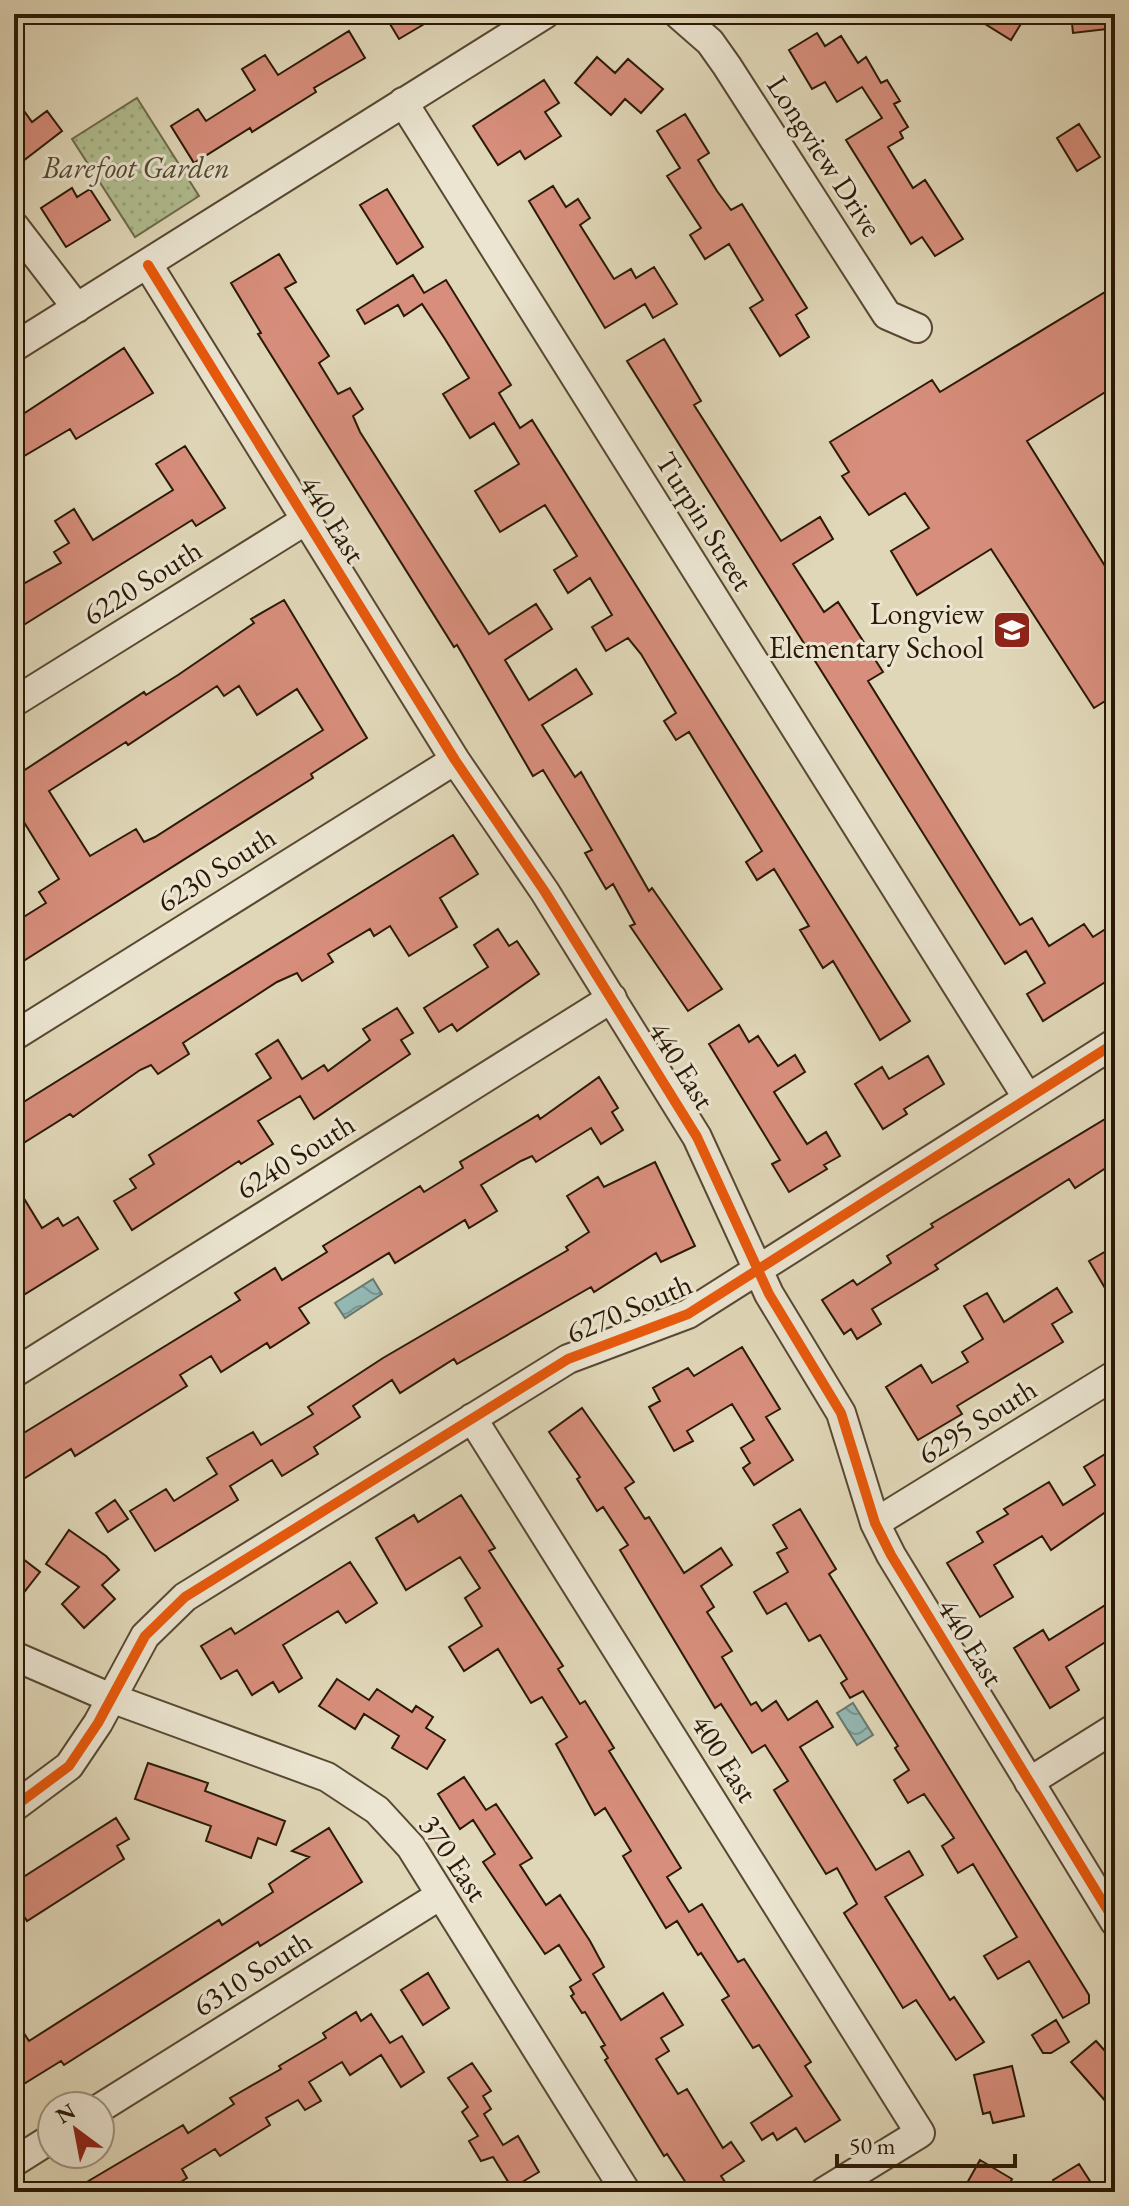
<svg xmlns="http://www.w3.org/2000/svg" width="1129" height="2206" viewBox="0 0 1129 2206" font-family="'EB Garamond',serif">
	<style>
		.green { fill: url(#green-dots); stroke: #6e6c4b; stroke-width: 2 }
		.water { fill: url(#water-waves); stroke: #6a786e; stroke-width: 2 }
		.building { fill: #d78e7c; stroke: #2b1906; stroke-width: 2; fill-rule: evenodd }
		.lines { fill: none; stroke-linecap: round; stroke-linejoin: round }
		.minor-casing { stroke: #584832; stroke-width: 32 }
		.minor { stroke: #ebe5d1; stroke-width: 28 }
		.cycleway-casing { stroke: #ebe5d1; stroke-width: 15 }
		.cycleway { stroke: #e8590c; stroke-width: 10 }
		.labels { text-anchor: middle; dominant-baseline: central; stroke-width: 6; stroke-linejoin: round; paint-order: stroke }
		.street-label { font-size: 30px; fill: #2b1906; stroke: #ebe5d1 }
		.park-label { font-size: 30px; font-style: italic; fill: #534b2f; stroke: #ebe5d1 }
		.poi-label { font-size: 30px; fill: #2b1906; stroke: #ebe5d1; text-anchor: end }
	</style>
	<defs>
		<pattern id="green-dots" width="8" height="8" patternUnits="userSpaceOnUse" patternTransform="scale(2)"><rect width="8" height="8" fill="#b1be90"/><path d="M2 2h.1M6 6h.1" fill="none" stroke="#98a37b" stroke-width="1.8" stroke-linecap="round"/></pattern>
		<pattern id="water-waves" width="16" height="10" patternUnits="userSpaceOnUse" patternTransform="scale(2)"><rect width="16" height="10" fill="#94b8b4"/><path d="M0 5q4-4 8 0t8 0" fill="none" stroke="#799590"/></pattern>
	</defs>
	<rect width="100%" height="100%" fill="#e0d7b8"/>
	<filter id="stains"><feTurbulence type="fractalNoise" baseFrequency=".0025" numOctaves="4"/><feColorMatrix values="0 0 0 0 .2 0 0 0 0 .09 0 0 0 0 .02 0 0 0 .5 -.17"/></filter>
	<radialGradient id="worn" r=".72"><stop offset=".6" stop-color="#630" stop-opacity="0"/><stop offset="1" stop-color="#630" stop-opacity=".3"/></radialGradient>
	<path class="green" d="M137,98L199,196L135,237L72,139Z"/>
	<path class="water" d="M373,1279L382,1294L345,1318L335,1303Z
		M853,1703L873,1735L857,1745L837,1713Z"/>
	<path class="building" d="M384,14H441L399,39Z
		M969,14H1027L1011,40Z
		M1071,14H1115V28L1073,33Z
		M349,31L365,58L314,88L316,92L252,132L250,128L194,163L171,126L198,109L206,121L255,90L242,69L265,55L278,75Z
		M817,33L825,46L841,36L858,63L866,57L881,83L887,80L900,101L894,104L908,127L900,132L903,138L888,147L913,188L925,180L963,239L935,256L922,237L911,244L846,140L882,118L862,87L837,102L825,82L812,89L789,50Z
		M597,57L615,73L628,59L663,89L641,113L625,99L611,115L575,83Z
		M544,80L559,103L545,112L561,136L525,159L520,151L498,165L473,126Z
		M14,97L32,122L47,111L62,131L14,168Z
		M685,114L709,153L698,160L717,191L731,210L742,204L807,308L796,315L809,337L780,356L750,308L763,300L729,244L705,259L690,235L701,228L667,176L680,168L657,131Z
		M1079,124L1100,157L1077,171L1057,138Z
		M553,186L566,207L578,199L590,218L580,225L614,279L631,269L636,278L654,267L677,304L653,318L645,304L605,328L529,201Z
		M72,188L77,197L90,189L110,220L66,247L41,208Z
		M387,189L423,247L397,264L360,205Z
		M279,254L296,282L285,288L329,356L319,363L338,394L350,388L363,409L353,416L360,432L489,634L536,604L552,629L505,660L529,700L576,669L592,694L542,725L575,777L581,772L649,891L652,888L722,989L688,1011L630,926L635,924L613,884L606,889L585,853L592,850L543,770L533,776L457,645L454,647L258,334L261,333L231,283Z
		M413,275L424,293L446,280L511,385L499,393L520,428L532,420L910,1021L880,1040L833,961L823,968L800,930L809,926L774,869L757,880L746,862L762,851L689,732L676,740L664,721L676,713L641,654L628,638L606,651L592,627L612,615L590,578L568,593L554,570L577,556L545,505L500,532L475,491L519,464L494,423L470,438L443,394L469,378L445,339L422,304L404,316L398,305L365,324L357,310Z
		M1115,286V386L1027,441L1115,582V695L1094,708L991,549L917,595L891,551L929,528L905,493L869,515L842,476L849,472L830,442L932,380L940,392Z
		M664,339L701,401L694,405L781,541L820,517L833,539L793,564L824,612L838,602L883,672L868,681L1020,925L1032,918L1049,946L1084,924L1093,937L1115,923V976L1043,1021L1027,994L1045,983L1026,951L1005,964L627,361Z
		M124,348L153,393L76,439L70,429L14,462V420Z
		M185,446L225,508L196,526L192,520L14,631V589L61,563L54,552L69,543L55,521L74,509L93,540L173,490L156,464Z
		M284,600L367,738L311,774L313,778L14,967V923L46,903L39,892L59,879L14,806V777L144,692L146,695L178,675L254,623L251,619ZM217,686L224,696L239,686L257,715L297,689L323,730L155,837L144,842L136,829L90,856L49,791L126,742L128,745Z
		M453,835L478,874L440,898L457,927L409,956L390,926L374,936L370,929L328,954L333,962L302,981L297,973L277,982L189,1039L183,1043L189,1054L158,1074L151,1065L140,1070L73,1117L70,1114L14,1149V1108Z
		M498,929L509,946L517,941L539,974L457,1031L452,1024L439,1032L424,1008L488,967L474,945Z
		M397,1008L413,1033L401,1040L410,1054L314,1119L300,1096L258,1121L273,1144L241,1164L239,1161L132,1230L114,1201L136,1188L130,1179L154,1164L149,1155L271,1078L256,1054L278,1040L302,1079L324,1065L328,1071L370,1040L363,1029Z
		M739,1025L749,1042L758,1036L778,1066L795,1055L805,1072L774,1092L807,1144L826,1132L840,1156L824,1165L827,1169L789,1192L772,1164L780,1160L709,1044Z
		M928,1056L944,1084L904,1109L907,1114L883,1129L855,1084L882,1067L889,1079Z
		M599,1077L618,1108L612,1112L623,1130L601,1144L591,1128L536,1162L532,1156L521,1161L481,1185L497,1211L469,1228L465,1220L395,1263L389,1253L299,1308L309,1323L270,1348L267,1343L221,1372L211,1356L180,1375L187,1386L75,1456L71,1449L14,1485V1439L240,1300L235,1293L275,1268L282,1280L327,1252L323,1246L420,1186L424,1192L463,1168L460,1162L538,1115L540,1119Z
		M1115,1113V1162L1075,1188L1069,1179L935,1265L938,1269L872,1309L881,1324L857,1339L851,1329L844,1334L822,1300L853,1280L857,1285L891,1263L887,1256L933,1227L931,1224Z
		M655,1162L695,1246L661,1262L656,1253L594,1292L591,1287L457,1364L454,1359L400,1393L392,1380L353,1406L360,1417L314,1447L318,1454L282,1476L272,1460L230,1486L238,1500L155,1551L130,1511L166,1489L174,1501L217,1474L207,1458L253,1432L261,1445L313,1414L308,1407L383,1358L568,1250L566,1247L589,1232L567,1196L598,1177L604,1187Z
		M14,1182L42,1228L58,1218L63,1226L78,1217L98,1249L14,1301Z
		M1115,1246V1305L1089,1261Z
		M1057,1288L1072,1312L1052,1324L1063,1342L957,1406L962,1414L918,1440L886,1387L921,1365L932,1383L968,1362L962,1352L983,1339L964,1306L987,1293L1004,1322Z
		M742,1347L780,1409L766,1417L793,1460L754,1485L743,1468L750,1463L741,1448L754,1440L732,1404L687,1431L693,1441L674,1451L649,1407L660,1401L653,1388L688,1368L694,1376Z
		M582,1408L634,1482L625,1488L645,1519L649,1517L684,1573L721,1548L732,1565L701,1586L714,1607L707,1612L732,1651L722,1657L751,1705L756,1702L762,1711L776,1701L788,1720L817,1701L833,1727L800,1747L876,1870L909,1851L923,1875L885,1897L950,2000L954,1997L984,2042L956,2060L916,2000L903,2008L844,1913L857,1904L837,1868L826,1874L774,1790L788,1781L765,1745L752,1753L721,1704L715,1708L620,1550L628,1545L603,1507L597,1511L577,1479L580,1477L549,1432Z
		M1115,1448V1518L1110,1509L1051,1550L1042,1536L994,1565L1013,1597L980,1617L947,1563L983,1542L977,1532L1008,1514L1004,1509L1049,1482L1063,1505L1095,1485L1084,1467Z
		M461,1495L495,1548L489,1551L563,1666L558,1669L580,1704L585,1701L614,1748L609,1751L681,1868L667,1877L689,1912L702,1904L738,1962L744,1959L811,2062L805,2066L840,2120L805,2142L796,2128L777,2140L773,2133L762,2140L751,2123L792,2096L759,2045L753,2048L722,2000L729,1996L701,1953L698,1955L677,1921L666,1928L623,1856L631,1851L605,1808L595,1815L556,1744L567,1737L542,1697L531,1703L498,1649L464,1671L449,1647L482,1626L465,1598L480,1588L460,1557L406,1590L376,1538L414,1515L418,1522Z
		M115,1500L128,1519L108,1532L96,1513Z
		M800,1509L836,1569L829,1574L1089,1995V2003L1063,2018L1029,1961L998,1979L984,1956L1017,1937L973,1864L958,1873L942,1846L954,1838L924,1794L908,1803L894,1780L909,1770L895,1748L898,1746L863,1691L850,1698L841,1683L847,1679L820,1635L809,1641L786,1603L767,1614L754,1592L788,1572L777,1553L787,1548L773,1525Z
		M69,1530L106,1556L119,1570L102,1585L115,1599L84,1628L62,1604L79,1587L46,1564Z
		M14,1552L40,1572L14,1605Z
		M350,1562L377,1603L346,1623L338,1611L283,1645L302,1678L279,1692L273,1682L252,1695L237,1670L221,1679L201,1646L231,1628L235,1634Z
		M1115,1599V1636L1066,1667L1079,1690L1050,1708L1014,1648L1043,1630L1049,1640Z
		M337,1679L369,1700L377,1689L412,1712L416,1706L433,1717L426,1728L445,1740L427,1769L392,1748L399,1736L364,1714L355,1729L319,1706Z
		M148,1763L208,1783L205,1791L285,1821L276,1845L258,1838L251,1858L206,1841L211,1826L135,1799Z
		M464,1777L486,1810L496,1804L532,1858L520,1865L546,1905L560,1895L590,1941L604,1967L593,1974L621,2020L663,1993L683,2025L661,2038L669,2051L656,2059L678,2094L687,2089L723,2148L731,2142L744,2161L721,2176L732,2192H692L667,2154L664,2156L605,2060L608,2058L601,2047L605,2045L585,2012L582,2013L571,1996L574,1994L570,1987L581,1980L559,1945L545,1954L483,1862L495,1854L473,1820L460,1829L438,1794Z
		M116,1818L129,1839L117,1846L124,1859L27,1921L14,1901V1883Z
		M329,1828L362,1882L260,1946L258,1942L64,2065L61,2061L14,2090V2018L29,2041L219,1920L222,1925L273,1892L269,1884L309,1857L292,1851Z
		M428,1973L449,2008L423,2025L401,1990Z
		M356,2012L361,2021L371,2014L390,2043L402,2036L424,2072L401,2087L381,2055L350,2075L342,2062L309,2082L321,2101L305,2110L298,2100L266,2118L270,2125L220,2156L215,2149L182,2169L187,2178L165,2192H70L183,2125L188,2133L234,2104L230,2098L281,2069L279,2066L326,2038L323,2033Z
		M1056,2020L1069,2042L1051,2053H1043L1032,2035Z
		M1096,2041L1115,2062V2112L1071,2062Z
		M472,2063L491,2091L483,2096L491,2109L484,2114L503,2145L518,2136L539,2172L512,2188L493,2157L481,2161L469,2141L478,2136L462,2112L468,2107L448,2078Z
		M1012,2066L1024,2116L993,2123L990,2112L983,2114L974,2075Z
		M980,2160L1012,2179L1005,2192H962Z
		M1079,2164L1097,2192H1060L1053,2180Z"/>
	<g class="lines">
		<defs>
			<path id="minor" d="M678,14L710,42L727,66L887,315L917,328
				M403,102L1027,1097
				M14,226L77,308
				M148,265L455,760L545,892L697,1137L769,1294L841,1413L875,1523L891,1555L1115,1922
				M14,347L545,14
				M14,702L306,520
				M14,1036L455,760
				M14,1373L612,998
				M472,1418L920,2133L824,2192
				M875,1523L1115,1375
				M14,1656L111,1698L327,1777L377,1810L411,1847L626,2192
				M1029,1782L1115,1728
				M14,1807L69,1766L98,1723L145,1636L185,1597L568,1359L688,1314L1115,1043
				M100,2108L439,1896
				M14,2162L52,2138"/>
		</defs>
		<use href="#minor" class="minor-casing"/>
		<use href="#minor" class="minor"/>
		<defs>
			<path id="cycleway" d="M148,265L455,760L545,892L697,1137L769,1294L841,1413L875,1523L891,1555L1115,1922
				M14,1807L69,1766L98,1723L145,1636L185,1597L568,1359L688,1314L1115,1043"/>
		</defs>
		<use href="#cycleway" class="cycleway-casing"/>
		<use href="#cycleway" class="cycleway"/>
	</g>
	<defs>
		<symbol id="school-square" viewBox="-11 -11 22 22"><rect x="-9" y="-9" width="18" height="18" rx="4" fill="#8f2418" stroke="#ebe5d1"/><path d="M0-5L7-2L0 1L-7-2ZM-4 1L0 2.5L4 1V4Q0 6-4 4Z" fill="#fff"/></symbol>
	</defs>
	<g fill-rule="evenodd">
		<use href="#school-square" x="990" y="608" width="44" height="44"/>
	</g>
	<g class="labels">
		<g class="street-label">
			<text transform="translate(825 156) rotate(57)">Longview Drive</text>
			<text transform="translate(333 519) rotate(58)">440 East</text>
			<text transform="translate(705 521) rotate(58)">Turpin Street</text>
			<text transform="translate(142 582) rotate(-32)">6220 South</text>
			<text transform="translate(216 869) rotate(-32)">6230 South</text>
			<text transform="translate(682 1065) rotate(58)">440 East</text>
			<text transform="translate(295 1156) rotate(-32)">6240 South</text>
			<text transform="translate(629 1308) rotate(-23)">6270 South</text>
			<text transform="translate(977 1421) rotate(-32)">6295 South</text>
			<text transform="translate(971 1642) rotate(58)">440 East</text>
			<text transform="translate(725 1758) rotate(58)">400 East</text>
			<text transform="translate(454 1858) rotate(56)">370 East</text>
			<text transform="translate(252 1973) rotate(-32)">6310 South</text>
		</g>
		<g class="park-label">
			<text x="136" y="167">Barefoot Garden</text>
		</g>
		<g class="poi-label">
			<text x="984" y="613">Longview<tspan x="984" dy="34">Elementary School</tspan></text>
		</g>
	</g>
	<rect width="1129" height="2206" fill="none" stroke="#e0d7b8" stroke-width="48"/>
	<rect x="16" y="16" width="1097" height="2174" fill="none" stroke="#2b1906" stroke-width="4"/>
	<rect x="24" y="24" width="1081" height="2158" fill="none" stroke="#2b1906" stroke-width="2"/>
	<g transform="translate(76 2130) rotate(328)"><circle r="38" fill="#ebe5d1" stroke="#9e9380" stroke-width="2"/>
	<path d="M0-6L14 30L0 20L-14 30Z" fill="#8f2418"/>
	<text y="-12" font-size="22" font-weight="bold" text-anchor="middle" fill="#2b1906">N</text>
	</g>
	<path d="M837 2154v12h178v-12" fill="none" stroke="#2b1906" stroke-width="4"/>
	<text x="849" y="2154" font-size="24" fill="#2b1906" stroke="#ebe5d1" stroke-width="6" paint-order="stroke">50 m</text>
	<rect width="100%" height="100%" filter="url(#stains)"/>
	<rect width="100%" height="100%" fill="url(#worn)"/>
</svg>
